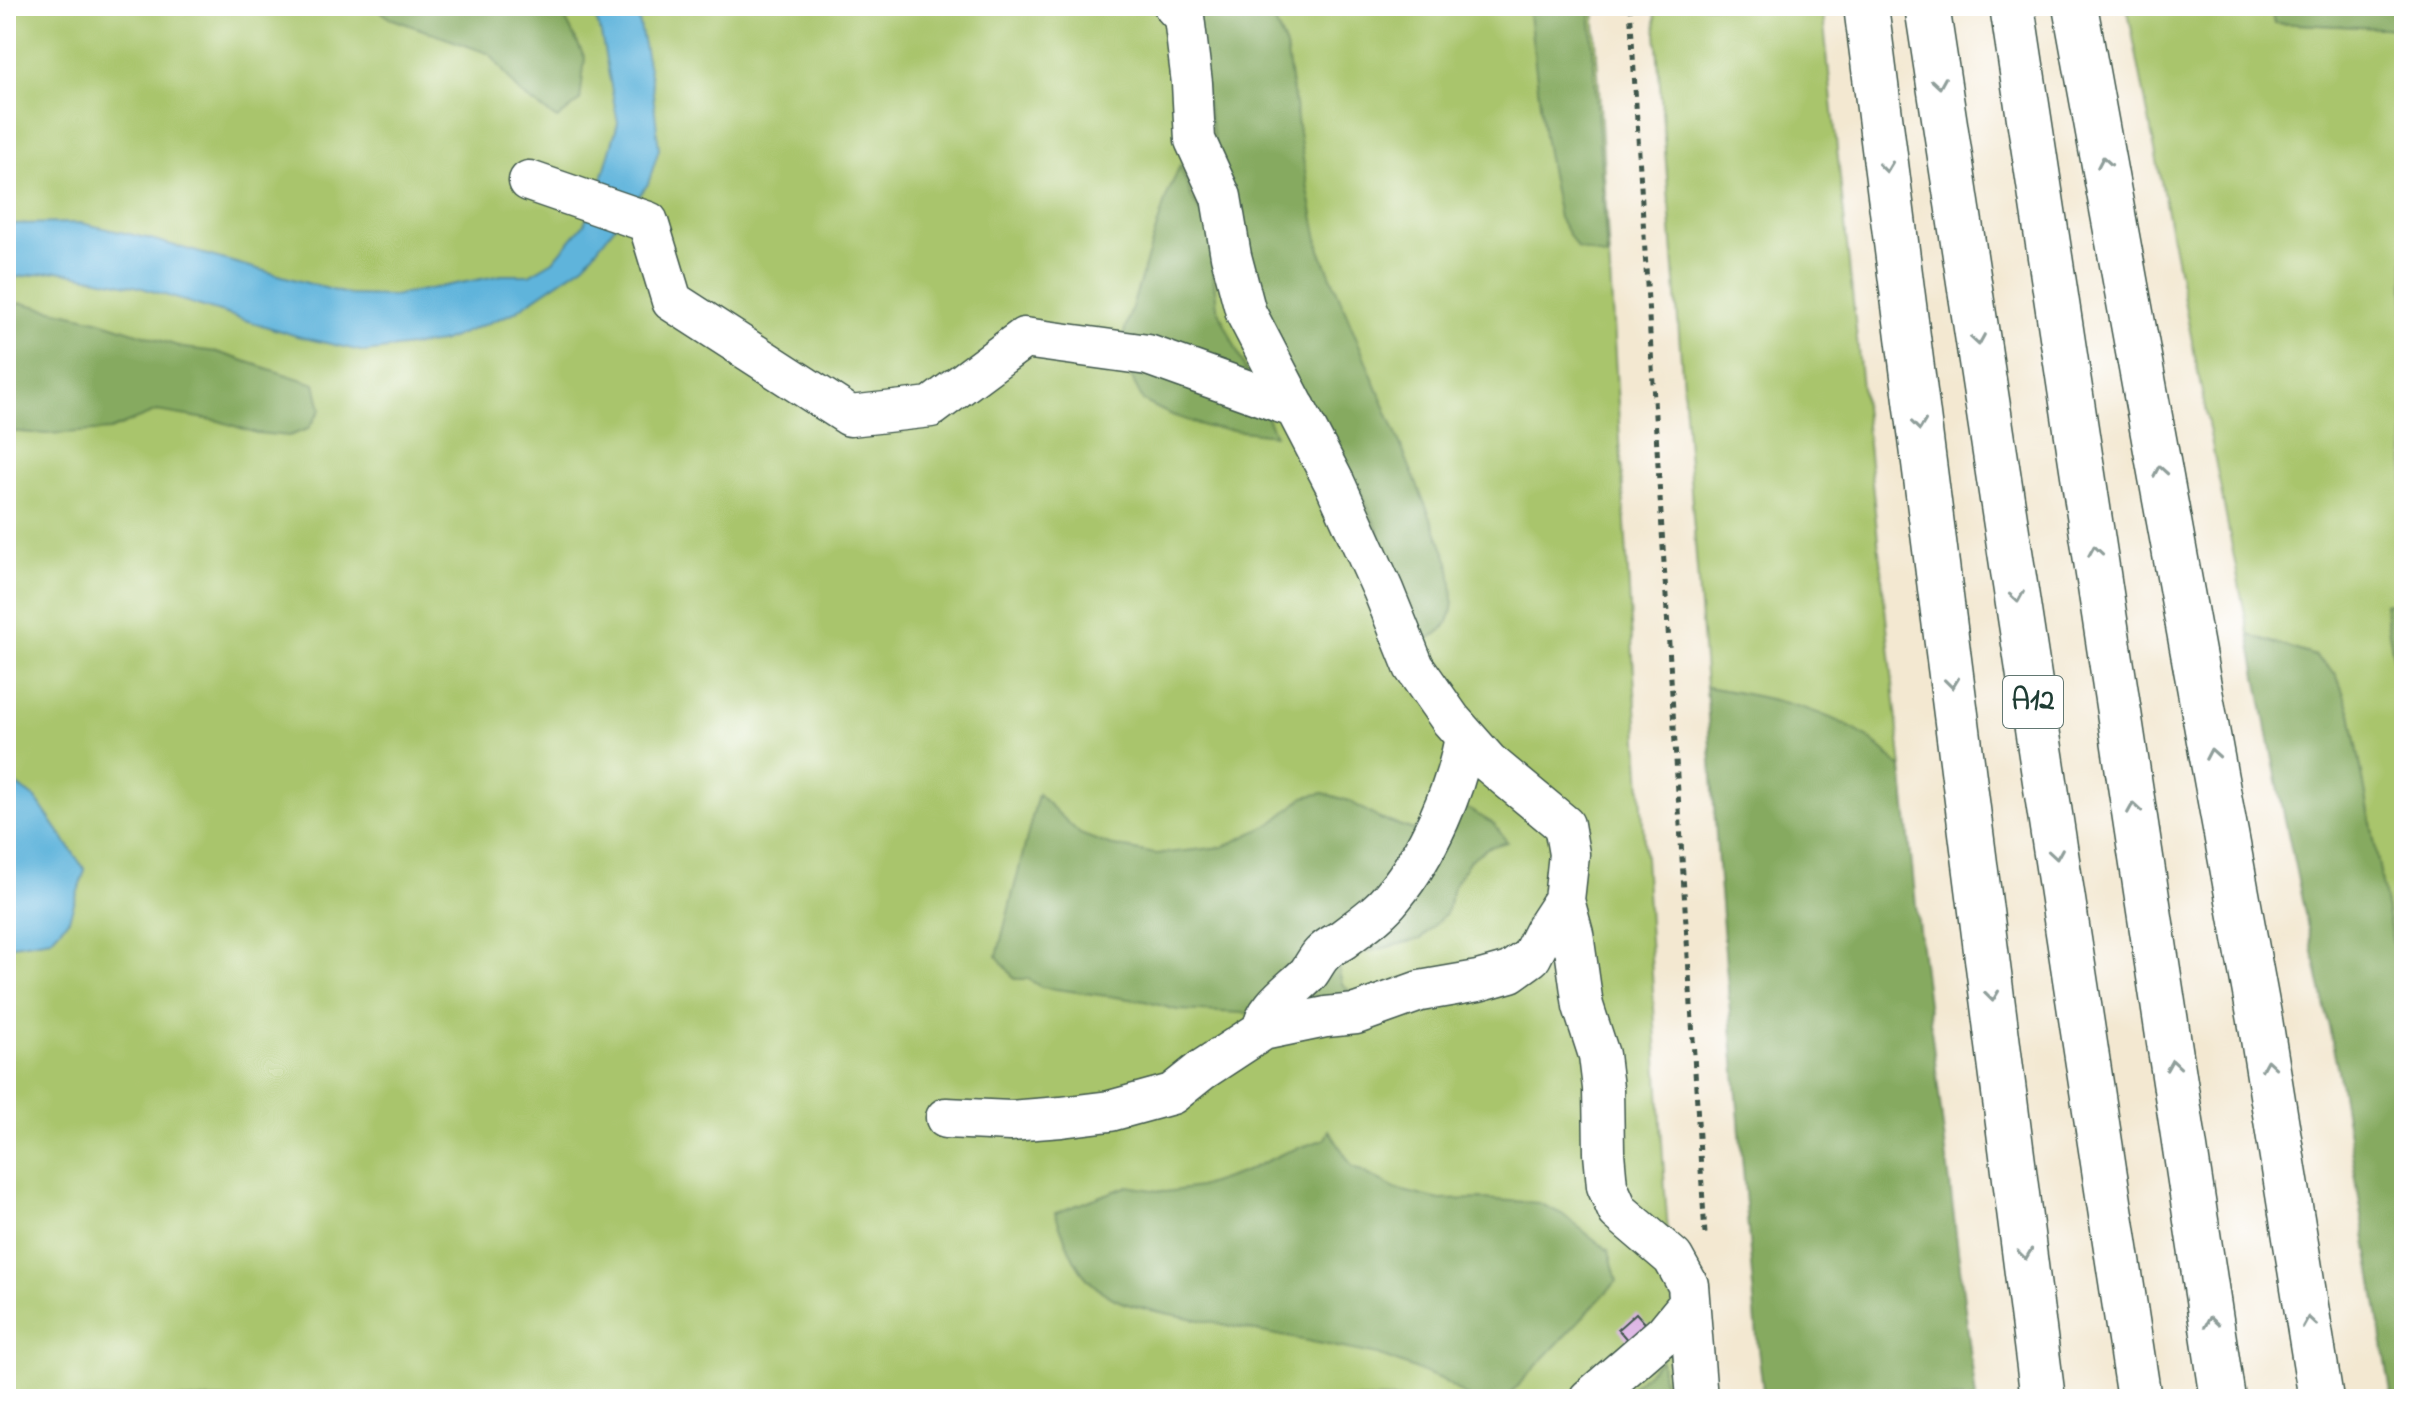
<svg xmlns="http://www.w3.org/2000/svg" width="2410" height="1405" viewBox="0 0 2410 1405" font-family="'Indie Flower',sans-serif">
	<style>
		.green { fill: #a9c56c; stroke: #648150; stroke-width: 2 }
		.forest { fill: #86aa60; stroke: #52744a; stroke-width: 2 }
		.water { fill: #5eb4db; stroke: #3e7888; stroke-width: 2 }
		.building { fill: #daaee2 }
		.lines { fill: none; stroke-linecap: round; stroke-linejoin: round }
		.minor-casing { stroke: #3f574c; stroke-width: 43 }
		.highway-casing { stroke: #3f574c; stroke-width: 47 }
		.path { stroke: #3f574c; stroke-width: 5; stroke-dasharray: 6 6; stroke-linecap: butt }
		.minor { stroke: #fff; stroke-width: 40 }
		.highway { stroke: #fff; stroke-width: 44 }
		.oneway { stroke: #8f9e9a }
		.labels { text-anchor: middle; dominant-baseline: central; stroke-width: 6; stroke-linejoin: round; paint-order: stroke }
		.shield { fill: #fff; stroke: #627771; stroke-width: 2 }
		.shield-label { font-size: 30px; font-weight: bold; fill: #1f3d34 }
	</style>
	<rect width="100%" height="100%" fill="#fff"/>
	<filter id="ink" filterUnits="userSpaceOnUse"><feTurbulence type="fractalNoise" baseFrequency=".0125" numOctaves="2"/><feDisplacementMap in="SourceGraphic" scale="16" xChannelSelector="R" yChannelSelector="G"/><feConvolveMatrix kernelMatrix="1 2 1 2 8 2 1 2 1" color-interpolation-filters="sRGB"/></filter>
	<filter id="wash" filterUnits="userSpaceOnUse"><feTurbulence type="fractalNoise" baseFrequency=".006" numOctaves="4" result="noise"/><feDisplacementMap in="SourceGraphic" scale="32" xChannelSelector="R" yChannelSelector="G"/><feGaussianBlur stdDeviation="1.8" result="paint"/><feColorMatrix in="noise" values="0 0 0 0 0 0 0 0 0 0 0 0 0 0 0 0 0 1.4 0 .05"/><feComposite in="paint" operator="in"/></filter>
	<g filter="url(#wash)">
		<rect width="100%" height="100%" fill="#f3e8d1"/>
		<path class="green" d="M6,6H1594L1665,1191L1680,1399H6Z
			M1654,6H1822L1902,769C1890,758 1878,744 1865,736C1818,706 1760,696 1706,687Z
			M2127,6H2271L2274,23L2404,29V602L2384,604L2404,718V1005L2351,713L2336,674L2315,656L2249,635Z"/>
		<path class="forest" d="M374,6H559L585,58L580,101L557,119L521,94L490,54L390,18Z
			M1187,6H1268L1286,47L1307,184L1320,250L1449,562C1452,585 1460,617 1438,633C1431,638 1422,641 1414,644L1380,535L1357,484L1292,376L1246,262L1248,235L1239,209L1223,183Z
			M1528,6H1590L1607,257L1577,248L1559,218L1544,136Z
			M2271,6H2404V29L2274,23Z
			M1180,165L1192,198L1207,223L1213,240L1212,263L1217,307L1275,435L1207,427L1169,414L1143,401L1125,364L1124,333L1166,198Z
			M21,303L97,320L184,348L217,352L315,384L321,409L308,429L289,436L256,433L219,421L157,411L110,430L47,434L6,431V307Z
			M2404,602V718L2384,604Z
			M2249,635L2315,656L2336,674L2351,713L2404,1005V1399H2392L2339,1075L2278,786Z
			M1706,687C1760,696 1818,706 1865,736C1878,744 1890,758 1902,769L1916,905L1976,1399H1764L1758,1349L1719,880Z
			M1323,793L1349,801L1380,819L1414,830L1449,798L1494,824L1507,842L1487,848L1470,860L1455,883L1446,913L1421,939L1345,957L1338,967L1342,984L1354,994L1308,1016L1177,1010L1144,1001L1041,987L1028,979H1015L997,956L1038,794L1080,834L1109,845L1156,854L1223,847L1271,824L1304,797Z
			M1329,1130L1352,1166L1395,1189L1440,1200L1483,1199L1539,1203L1562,1214L1609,1251L1617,1281L1505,1399H1470L1441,1379L1378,1355L1155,1311C1143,1308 1130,1306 1119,1301C1077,1282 1070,1252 1055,1213L1128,1186L1165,1192L1199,1187L1244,1172L1284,1153L1325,1139Z
			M1661,1360L1665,1399H1618Z"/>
		<path class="water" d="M592,6H636L652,84L659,149L648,184L585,264L513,313L441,342L365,352L300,337L139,287L58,271L6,279V224L81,223L147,238L350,295L393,296L502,275H529L553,261L584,224L600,186L618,123L601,34Z
			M6,777L36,799L85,870L69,919L51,939L6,946Z"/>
		<g id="blocks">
			<path class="building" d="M1636,1313L1653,1332L1634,1348L1618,1329Z"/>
		</g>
	</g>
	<g filter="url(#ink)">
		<use href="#blocks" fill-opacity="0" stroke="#3f574c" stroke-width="2"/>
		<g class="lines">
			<defs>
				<path id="minor" d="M1174,6L1184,17L1192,83L1195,140L1221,197L1231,256L1246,313L1335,484L1383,590L1414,667L1451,720L1488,762L1564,825L1569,854L1564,900L1573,934L1583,1006L1599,1055L1603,1088L1604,1153L1607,1186L1618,1211L1673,1258L1688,1285L1697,1399
					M529,181L648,222L672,301L850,416L931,407L1024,338L1148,355L1296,408
					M1263,1030C1263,1009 1295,988 1308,974C1313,968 1316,960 1322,954C1327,948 1335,944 1342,940C1360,926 1379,914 1393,896C1427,855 1457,788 1465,736
					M946,1118L1010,1121L1061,1117L1110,1111L1172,1094L1202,1070L1263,1030L1326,1017L1356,1014L1420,991L1478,981L1510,972L1531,957L1547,926L1564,900
					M1589,1399L1665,1333L1688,1305"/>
				<path id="highway" d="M1866,6L2043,1399
					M1927,6L2139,1399
					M2012,6L2223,1399
					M2075,6L2260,1020L2321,1399"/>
			</defs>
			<use href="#minor" class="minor-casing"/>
			<use href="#highway" class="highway-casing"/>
			<path class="path" d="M1630,6L1705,1235"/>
			<use href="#minor" class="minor"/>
			<use href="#highway" class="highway"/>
		</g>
		<defs><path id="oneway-chevron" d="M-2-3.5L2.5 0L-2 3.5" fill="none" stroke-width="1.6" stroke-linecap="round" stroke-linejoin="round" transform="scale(2)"/></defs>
		<g class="oneway">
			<use href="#oneway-chevron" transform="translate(1939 83) rotate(81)"/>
			<use href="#oneway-chevron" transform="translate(2104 162) rotate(-100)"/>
			<use href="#oneway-chevron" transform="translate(1886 167) rotate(83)"/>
			<use href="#oneway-chevron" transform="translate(1978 340) rotate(81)"/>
			<use href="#oneway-chevron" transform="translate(1919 425) rotate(83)"/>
			<use href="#oneway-chevron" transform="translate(2160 471) rotate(-100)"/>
			<use href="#oneway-chevron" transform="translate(2095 551) rotate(-99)"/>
			<use href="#oneway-chevron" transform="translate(2017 597) rotate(81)"/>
			<use href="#oneway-chevron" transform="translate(1952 683) rotate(83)"/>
			<use href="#oneway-chevron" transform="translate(2212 754) rotate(-100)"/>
			<use href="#oneway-chevron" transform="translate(2134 808) rotate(-99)"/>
			<use href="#oneway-chevron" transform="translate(2056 854) rotate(81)"/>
			<use href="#oneway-chevron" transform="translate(1992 996) rotate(83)"/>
			<use href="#oneway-chevron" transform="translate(2173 1065) rotate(-99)"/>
			<use href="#oneway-chevron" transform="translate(2268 1065) rotate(-99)"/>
			<use href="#oneway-chevron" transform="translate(2025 1254) rotate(83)"/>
			<use href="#oneway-chevron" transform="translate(2211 1322) rotate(-99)"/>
			<use href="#oneway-chevron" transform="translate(2309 1322) rotate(-99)"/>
		</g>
	</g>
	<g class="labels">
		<rect class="shield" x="2003" y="676" width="60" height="52" rx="6"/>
		<g class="shield-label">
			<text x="2033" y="702">A12</text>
		</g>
	</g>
	<rect width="2410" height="1405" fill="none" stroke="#fff" stroke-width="32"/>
</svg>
